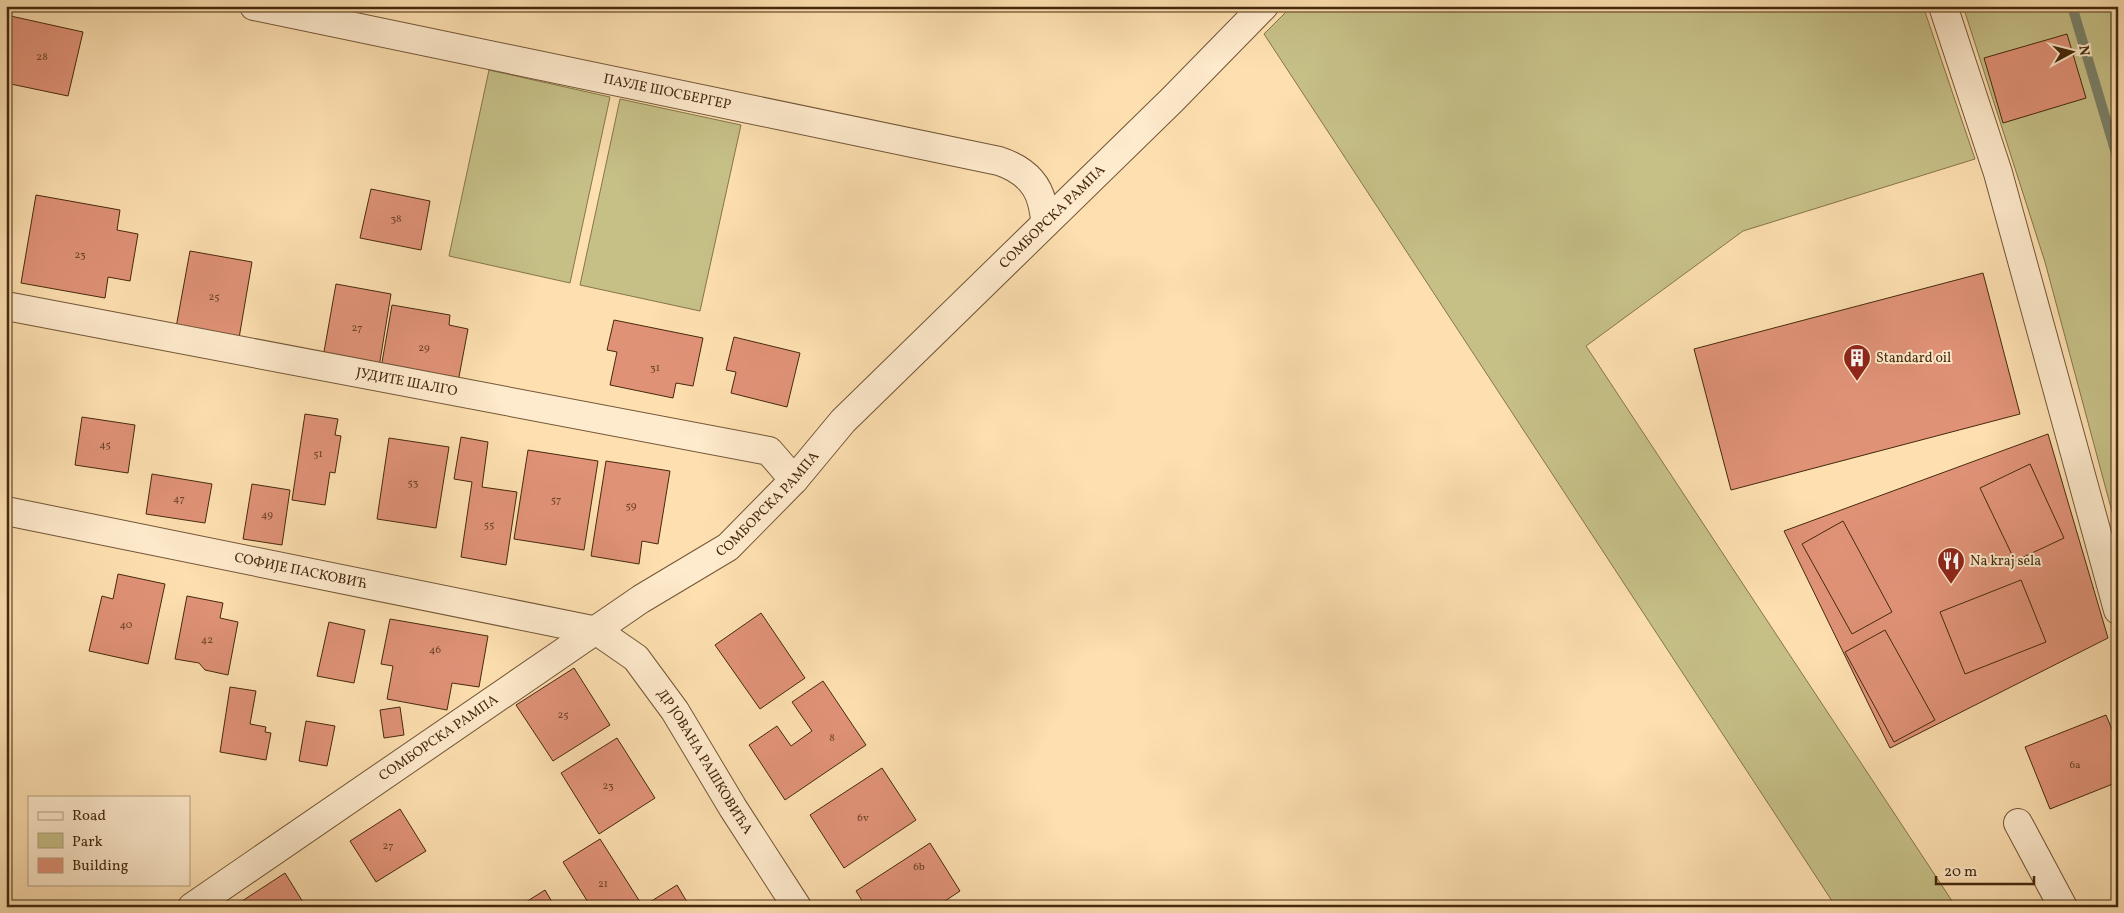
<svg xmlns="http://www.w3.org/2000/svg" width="2124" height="913" viewBox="0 0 2124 913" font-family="Vollkorn,serif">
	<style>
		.green { fill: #c6c087; stroke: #86744a }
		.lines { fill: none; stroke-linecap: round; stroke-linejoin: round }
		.stream { stroke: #7b826b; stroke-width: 10 }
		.building { fill: #e09277; stroke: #45290d }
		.minor-casing { stroke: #735636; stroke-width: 30 }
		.minor { stroke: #feeacc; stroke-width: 28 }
		.labels { text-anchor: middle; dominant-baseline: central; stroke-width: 4; stroke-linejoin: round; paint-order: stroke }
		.number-label { font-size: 11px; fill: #6c4328 }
		.street-label { font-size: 14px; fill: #45290d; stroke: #feeacc }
		.poi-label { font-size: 14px; fill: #45290d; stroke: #feeacc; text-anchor: start }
	</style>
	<rect width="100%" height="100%" fill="#fddfb0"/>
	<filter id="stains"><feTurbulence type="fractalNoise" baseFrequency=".004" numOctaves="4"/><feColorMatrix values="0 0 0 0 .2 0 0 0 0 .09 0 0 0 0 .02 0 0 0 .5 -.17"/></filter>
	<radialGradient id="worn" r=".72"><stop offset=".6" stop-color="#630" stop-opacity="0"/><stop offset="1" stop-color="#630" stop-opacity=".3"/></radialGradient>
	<path class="green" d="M1292,6H1923L1975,159L1743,231L1586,346L1956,907H1836L1264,34Z
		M1963,6H2118V534L2045,262Z
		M489,70L610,97L570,283L449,256Z
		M620,99L741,125L700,311L580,285Z"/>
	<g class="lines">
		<path class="stream" d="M2072,6L2118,160"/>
	</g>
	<path class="building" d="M6,15L83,32L68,96L6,83Z
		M2067,34L2086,98L2003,123L1984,58Z
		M371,189L430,201L421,250L360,238Z
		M36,195L120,210L117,230L138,234L130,281L108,277L105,298L21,283Z
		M190,251L252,262L238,344L175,333Z
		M1983,273L2020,414L1731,490L1694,349Z
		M336,284L391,294L378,373L322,363Z
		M392,305L450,315L449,325L468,329L458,382L381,368Z
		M614,320L703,338L693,386L676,383L673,398L610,385L617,352L607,350Z
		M734,337L800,353L787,407L731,393L736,372L726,370Z
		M305,414L338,419L335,435L341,436L335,473L330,472L325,505L292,500Z
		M82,417L135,425L128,473L75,465Z
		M2048,434L2108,638L1890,748L1784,531Z
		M461,437L488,442L482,487L517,492L506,565L461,557L472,482L454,479Z
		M389,438L449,447L436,528L377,519Z
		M528,450L598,461L584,550L514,539Z
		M606,461L670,471L658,544L642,541L639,564L591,556Z
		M2030,464L2064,538L2015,561L1980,488Z
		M152,474L212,484L205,523L146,514Z
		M252,484L290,490L282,545L243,539Z
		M1843,521L1892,612L1852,634L1802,544Z
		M118,574L165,584L148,664L89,651L102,596L113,599Z
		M2021,580L2046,642L1965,674L1940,612Z
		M187,596L223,603L220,618L238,622L228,675L205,670L199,663L175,659Z
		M761,613L805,678L760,709L715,645Z
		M390,619L488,636L479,687L452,683L447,710L387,699L393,666L381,664Z
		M329,622L365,630L354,683L317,676Z
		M1885,630L1935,720L1894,742L1845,652Z
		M574,668L610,725L553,761L516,705Z
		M823,681L866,745L785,800L749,745L777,726L791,746L812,731L792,702Z
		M230,687L256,691L250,724L266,727L265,732L271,733L266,760L220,752Z
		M400,707L404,735L384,738L380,710Z
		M2106,715L2118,744V782L2050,809L2025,747Z
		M306,721L335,726L327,766L299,761Z
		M617,738L655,798L599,834L561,773Z
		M882,768L916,820L844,868L810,815Z
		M400,809L426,851L376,882L350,841Z
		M600,839L642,905L640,907H591L563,862Z
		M930,843L960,891L936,907H866L856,891Z
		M285,873L306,907H233Z
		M677,885L690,907H642Z
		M545,890L555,907H518Z"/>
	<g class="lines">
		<defs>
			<g id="minor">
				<path id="s1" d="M254,6L999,161C1020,168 1037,181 1042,203C1044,209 1044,216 1046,222"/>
				<path d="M1943,6L1998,173L2118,610"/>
				<path id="s2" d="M6,306L769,451L794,480"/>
				<path id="s3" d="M6,511L597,631L636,658L675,711L733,808L797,907"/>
				<path d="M2018,823L2063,907"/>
				<path id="s4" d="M192,907L641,599L728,547L794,480L843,421L1172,100L1264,6"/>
			</g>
		</defs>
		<use href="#minor" class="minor-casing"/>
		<use href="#minor" class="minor"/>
	</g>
	<defs>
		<symbol id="building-pin" viewBox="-11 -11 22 30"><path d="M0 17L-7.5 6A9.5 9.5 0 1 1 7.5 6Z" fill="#8f2418" stroke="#feeacc"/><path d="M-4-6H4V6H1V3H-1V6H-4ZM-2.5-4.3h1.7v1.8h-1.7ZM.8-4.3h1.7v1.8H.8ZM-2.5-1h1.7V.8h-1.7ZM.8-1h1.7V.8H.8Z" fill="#fff"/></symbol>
		<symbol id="restaurant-pin" viewBox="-11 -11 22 30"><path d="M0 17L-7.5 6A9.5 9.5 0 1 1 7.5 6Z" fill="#8f2418" stroke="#feeacc"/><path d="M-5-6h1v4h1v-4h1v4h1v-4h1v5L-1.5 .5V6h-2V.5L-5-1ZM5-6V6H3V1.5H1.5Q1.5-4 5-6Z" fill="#fff"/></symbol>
	</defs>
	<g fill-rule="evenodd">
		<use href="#building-pin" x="1841" y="342" width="32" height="43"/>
		<use href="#restaurant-pin" x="1935" y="545" width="32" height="43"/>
	</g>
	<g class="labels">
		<g class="number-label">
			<text x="42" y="57">28</text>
			<text x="396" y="219">38</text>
			<text x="80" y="255">23</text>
			<text x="214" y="297">25</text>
			<text x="357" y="328">27</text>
			<text x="424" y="348">29</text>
			<text x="655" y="368">31</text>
			<text x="105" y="445">45</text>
			<text x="318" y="454">51</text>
			<text x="413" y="483">53</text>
			<text x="179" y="499">47</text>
			<text x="556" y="500">57</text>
			<text x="631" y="506">59</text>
			<text x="267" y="515">49</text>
			<text x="489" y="525">55</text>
			<text x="126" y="625">40</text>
			<text x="207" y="640">42</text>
			<text x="435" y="650">46</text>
			<text x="563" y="715">25</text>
			<text x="832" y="738">8</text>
			<text x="2075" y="765">6a</text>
			<text x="608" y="786">23</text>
			<text x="863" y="818">6v</text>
			<text x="388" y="846">27</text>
			<text x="919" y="867">6b</text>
			<text x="603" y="884">21</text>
		</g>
		<g class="street-label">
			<text stroke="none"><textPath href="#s1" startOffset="422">ПАУЛЕ ШОСБЕРГЕР</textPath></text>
			<text stroke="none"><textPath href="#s4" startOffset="1109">СОМБОРСКА РАМПА</textPath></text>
			<text stroke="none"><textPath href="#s2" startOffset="408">ЈУДИТЕ ШАЛГО</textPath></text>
			<text stroke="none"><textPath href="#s4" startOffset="704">СОМБОРСКА РАМПА</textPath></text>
			<text stroke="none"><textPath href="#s3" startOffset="301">СОФИЈЕ ПАСКОВИЋ</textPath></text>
			<text stroke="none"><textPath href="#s4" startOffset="299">СОМБОРСКА РАМПА</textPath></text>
			<text stroke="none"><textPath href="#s3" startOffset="775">ДР ЈОВАНА РАШКОВИЋА</textPath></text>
		</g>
		<g class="poi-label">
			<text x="1876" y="358">Standard oil</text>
			<text x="1970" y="561">Na kraj sela</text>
		</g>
	</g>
	<rect width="2124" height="913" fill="none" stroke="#fddfb0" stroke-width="25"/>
	<rect x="8" y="8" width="2109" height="898" fill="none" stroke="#45290d" stroke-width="2.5"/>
	<rect x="12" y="12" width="2099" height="888" fill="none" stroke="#45290d"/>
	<rect x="28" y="796" width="162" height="90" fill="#feeacc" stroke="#b49d80"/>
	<rect x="38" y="812" width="25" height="8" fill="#feeacc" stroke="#b49d80"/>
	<text x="72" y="820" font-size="15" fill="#45290d">Road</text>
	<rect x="38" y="833" width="25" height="15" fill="#c6c087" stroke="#b49d80"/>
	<text x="72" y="846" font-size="15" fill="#45290d">Park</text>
	<rect x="38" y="858" width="25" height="15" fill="#e09277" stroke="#b49d80"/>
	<text x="72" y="870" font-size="15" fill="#45290d">Building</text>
	<g transform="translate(2072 52) rotate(83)" stroke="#feeacc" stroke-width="4" paint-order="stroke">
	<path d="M0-4L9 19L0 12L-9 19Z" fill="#45290d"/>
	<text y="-8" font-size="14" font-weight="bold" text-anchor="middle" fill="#45290d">N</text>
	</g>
	<path d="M1936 876v8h98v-8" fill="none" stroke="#45290d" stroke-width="2.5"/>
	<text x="1944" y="876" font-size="15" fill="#45290d" stroke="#feeacc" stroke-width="4" paint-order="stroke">20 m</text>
	<rect width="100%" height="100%" filter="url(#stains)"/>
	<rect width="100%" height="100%" fill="url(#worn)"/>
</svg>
